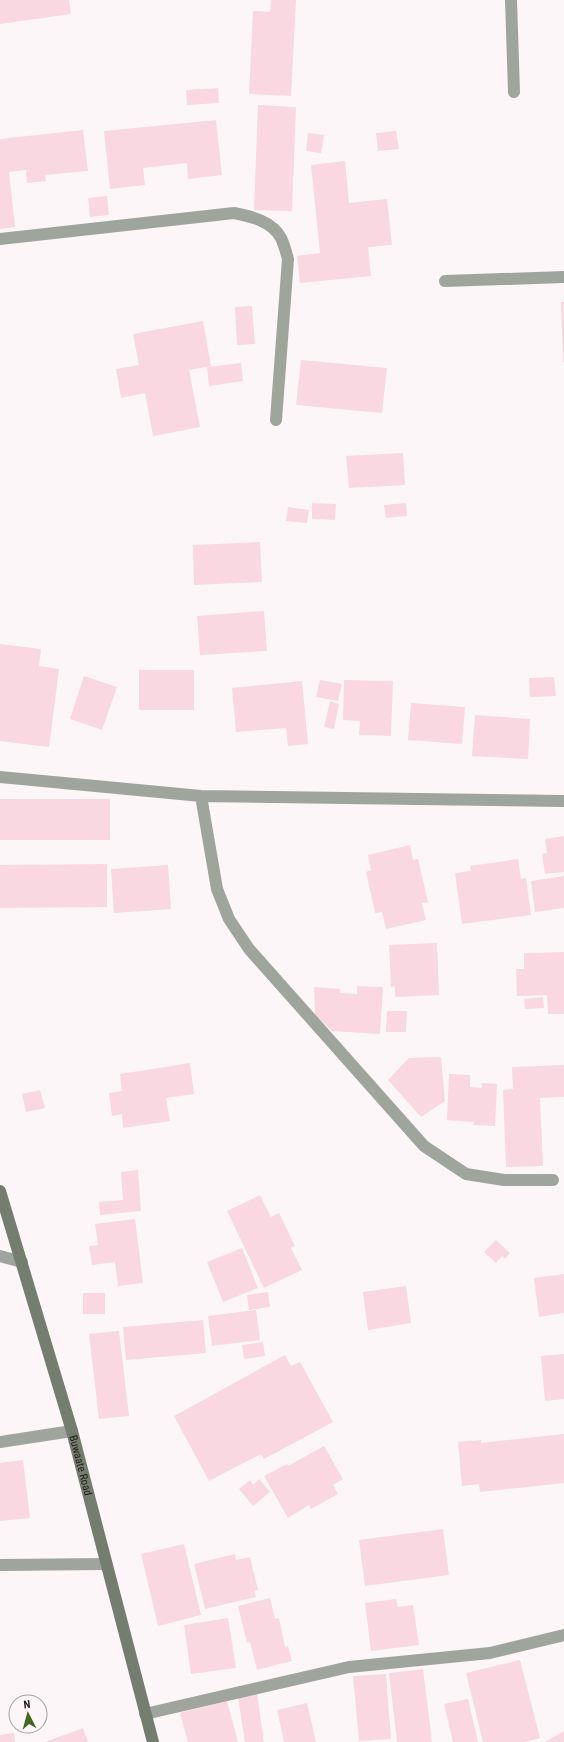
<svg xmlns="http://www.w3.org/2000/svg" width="564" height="1742" viewBox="0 0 564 1742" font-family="'Roboto Condensed',sans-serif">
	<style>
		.building { fill: #f9d8e1 }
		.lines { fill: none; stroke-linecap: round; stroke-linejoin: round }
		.street { stroke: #9fa59c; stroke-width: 12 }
		.secondary { stroke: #757d70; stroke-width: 12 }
		.labels { text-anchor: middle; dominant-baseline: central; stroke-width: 3; stroke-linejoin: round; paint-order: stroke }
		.street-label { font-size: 11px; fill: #261c1f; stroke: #fcf6f8 }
	</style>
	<rect width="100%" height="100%" fill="#fcf6f8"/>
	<path class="building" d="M0,0H69L71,14L0,24Z
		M271,0H296L291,96L249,94L253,11L270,12Z
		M218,88L219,103L187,105L186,90Z
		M258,105L296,107L292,211L254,210Z
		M216,120L222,175L188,179L187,163L143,168L145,185L110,189L104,131Z
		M83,130L88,171L45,175L46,181L27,183L26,170L9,172L15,227L0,229V139Z
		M396,131L399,149L378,151L376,133Z
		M308,133L324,135L321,153L306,151Z
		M345,161L349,203L387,199L392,245L368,247L371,276L300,283L297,256L320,253L311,165Z
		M107,196L109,215L90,217L88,198Z
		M561,302H564V362H563Z
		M252,306L255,344L237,345L235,307Z
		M203,321L211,366L189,370L200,427L153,436L145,393L121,398L116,369L139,365L133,334Z
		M301,360L387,368L382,413L296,405Z
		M241,363L243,381L209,386L207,367Z
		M403,453L405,485L349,488L346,456Z
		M312,503L336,504L335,520L312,519Z
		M406,503L407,516L386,518L384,505Z
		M288,507L309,510L307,523L286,521Z
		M260,542L262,582L194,585L193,545Z
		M264,611L267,651L200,655L197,616Z
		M0,644L41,649L39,666L59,669L49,747L0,741Z
		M139,670H194V710H139Z
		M84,676L117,687L102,730L70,719Z
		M554,677L556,696L530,697L529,678Z
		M320,680L342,684L338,701L316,697Z
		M344,680L393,681L391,736L359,735L360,721L343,720Z
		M302,681L308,744L288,746L286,728L236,732L232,688Z
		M330,701L339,704L334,729L324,727Z
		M411,703L465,707L462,744L408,740Z
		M475,715L530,719L528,759L472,756Z
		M0,799H110V840H0Z
		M564,836V872L545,874L542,854L547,853L545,839Z
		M410,845L413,860L418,859L428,902L422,903L426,920L386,929L382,912L375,913L366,872L371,870L368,855Z
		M518,859L521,879L526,878L531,915L462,924L455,873L471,871L470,866Z
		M107,864V907L0,908V865Z
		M168,865L171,909L114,913L111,869Z
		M564,876V908L535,912L531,881Z
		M437,943L439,995L395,997V986L391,987L389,945Z
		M564,952V1014H548L547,995L517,996L516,969H524V953Z
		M357,986L383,987L380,1034L332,1031L315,1015L314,987L340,989V993L357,994Z
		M543,997L544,1008L525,1009L524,999Z
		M387,1011H407L406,1032H386Z
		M441,1057L445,1101L421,1117L388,1080L409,1058Z
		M190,1063L194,1094L166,1098L170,1121L123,1128L122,1114L112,1116L109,1093L122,1091L120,1074Z
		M564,1065V1097L540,1098L543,1166L506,1167L503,1090L513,1089L512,1067Z
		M449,1074L470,1075V1087L482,1088V1083L497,1084L495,1126L474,1125V1122L447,1120Z
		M40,1090L45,1108L26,1112L22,1094Z
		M138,1170L141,1211L100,1215L99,1202L123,1200L121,1172Z
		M260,1195L271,1217L279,1213L295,1246L291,1248L302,1270L264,1288L227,1211Z
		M135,1219L143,1283L118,1286L115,1262L92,1265L89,1246L98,1245L95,1224Z
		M496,1240L510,1253L505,1259L502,1256L496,1263L484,1252Z
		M242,1248L258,1288L223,1302L207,1262Z
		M564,1274V1313L539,1317L534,1278Z
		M406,1286L411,1323L368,1330L363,1292Z
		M268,1292L270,1307L249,1310L247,1295Z
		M83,1293H105V1314H83Z
		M256,1310L260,1340L212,1346L208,1316Z
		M203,1320L206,1353L126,1360L123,1327Z
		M119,1331L129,1416L99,1419L89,1334Z
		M263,1342L265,1356L244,1359L242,1345Z
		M564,1354V1399L545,1401L541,1356Z
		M285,1355L291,1366L300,1362L333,1422L264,1459L261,1454L209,1481L174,1416Z
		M564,1434V1483L480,1492L479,1484L462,1486L458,1442L481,1440V1443Z
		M324,1446L343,1479L333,1485L338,1494L311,1509L309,1505L288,1518L264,1476L287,1464L288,1466Z
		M23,1460L30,1518L0,1521V1463Z
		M259,1479L270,1492L253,1506L239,1489L250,1480L253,1485Z
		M443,1529L449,1575L365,1586L359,1540Z
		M184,1544L201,1615L158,1626L141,1554Z
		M235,1554L236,1560L250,1557L258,1590L254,1591L256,1597L205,1609L194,1564Z
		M270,1598L275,1619L279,1618L285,1647L288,1646L292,1661L257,1670L250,1642L247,1643L238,1606Z
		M396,1599L398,1607L413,1605L419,1645L371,1651L365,1603Z
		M228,1618L236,1668L191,1674L184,1625Z
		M520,1660L540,1738L524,1742H483L466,1673Z
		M423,1669L432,1742H397L389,1673Z
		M386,1674L391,1739L359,1741L353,1676Z
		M257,1694L264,1742H245L238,1697Z
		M468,1699L478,1742H453L444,1704Z
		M227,1701L238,1742H188L180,1713Z
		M307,1703L316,1742H284L277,1710Z
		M83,1728L88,1742H45Z
		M564,1731V1742H545Z
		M14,1733L15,1742H0V1735Z"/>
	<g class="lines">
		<path class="street" d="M511,0L514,92
			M0,239L234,213C250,216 272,221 281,238C284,244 286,252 288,259L276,420
			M445,281L564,277
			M0,777L201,796L564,801
			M201,796L217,889L229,919L249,949L424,1146L466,1174L504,1180H553
			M0,1256L22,1262
			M0,1442L72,1431
			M0,1565L106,1564
			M145,1714L349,1667L490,1653L564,1635"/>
		<path class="secondary" id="s1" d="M0,1191L72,1431L153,1742"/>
	</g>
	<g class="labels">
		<g class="street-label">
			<text stroke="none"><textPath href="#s1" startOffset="286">Buwaate Road</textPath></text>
		</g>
	</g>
	<g transform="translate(28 1714) rotate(354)"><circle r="19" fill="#fcf6f8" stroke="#a69fa1"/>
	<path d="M0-3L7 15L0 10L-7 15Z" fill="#436821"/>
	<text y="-6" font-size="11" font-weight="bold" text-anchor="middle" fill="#261c1f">N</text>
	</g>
</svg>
